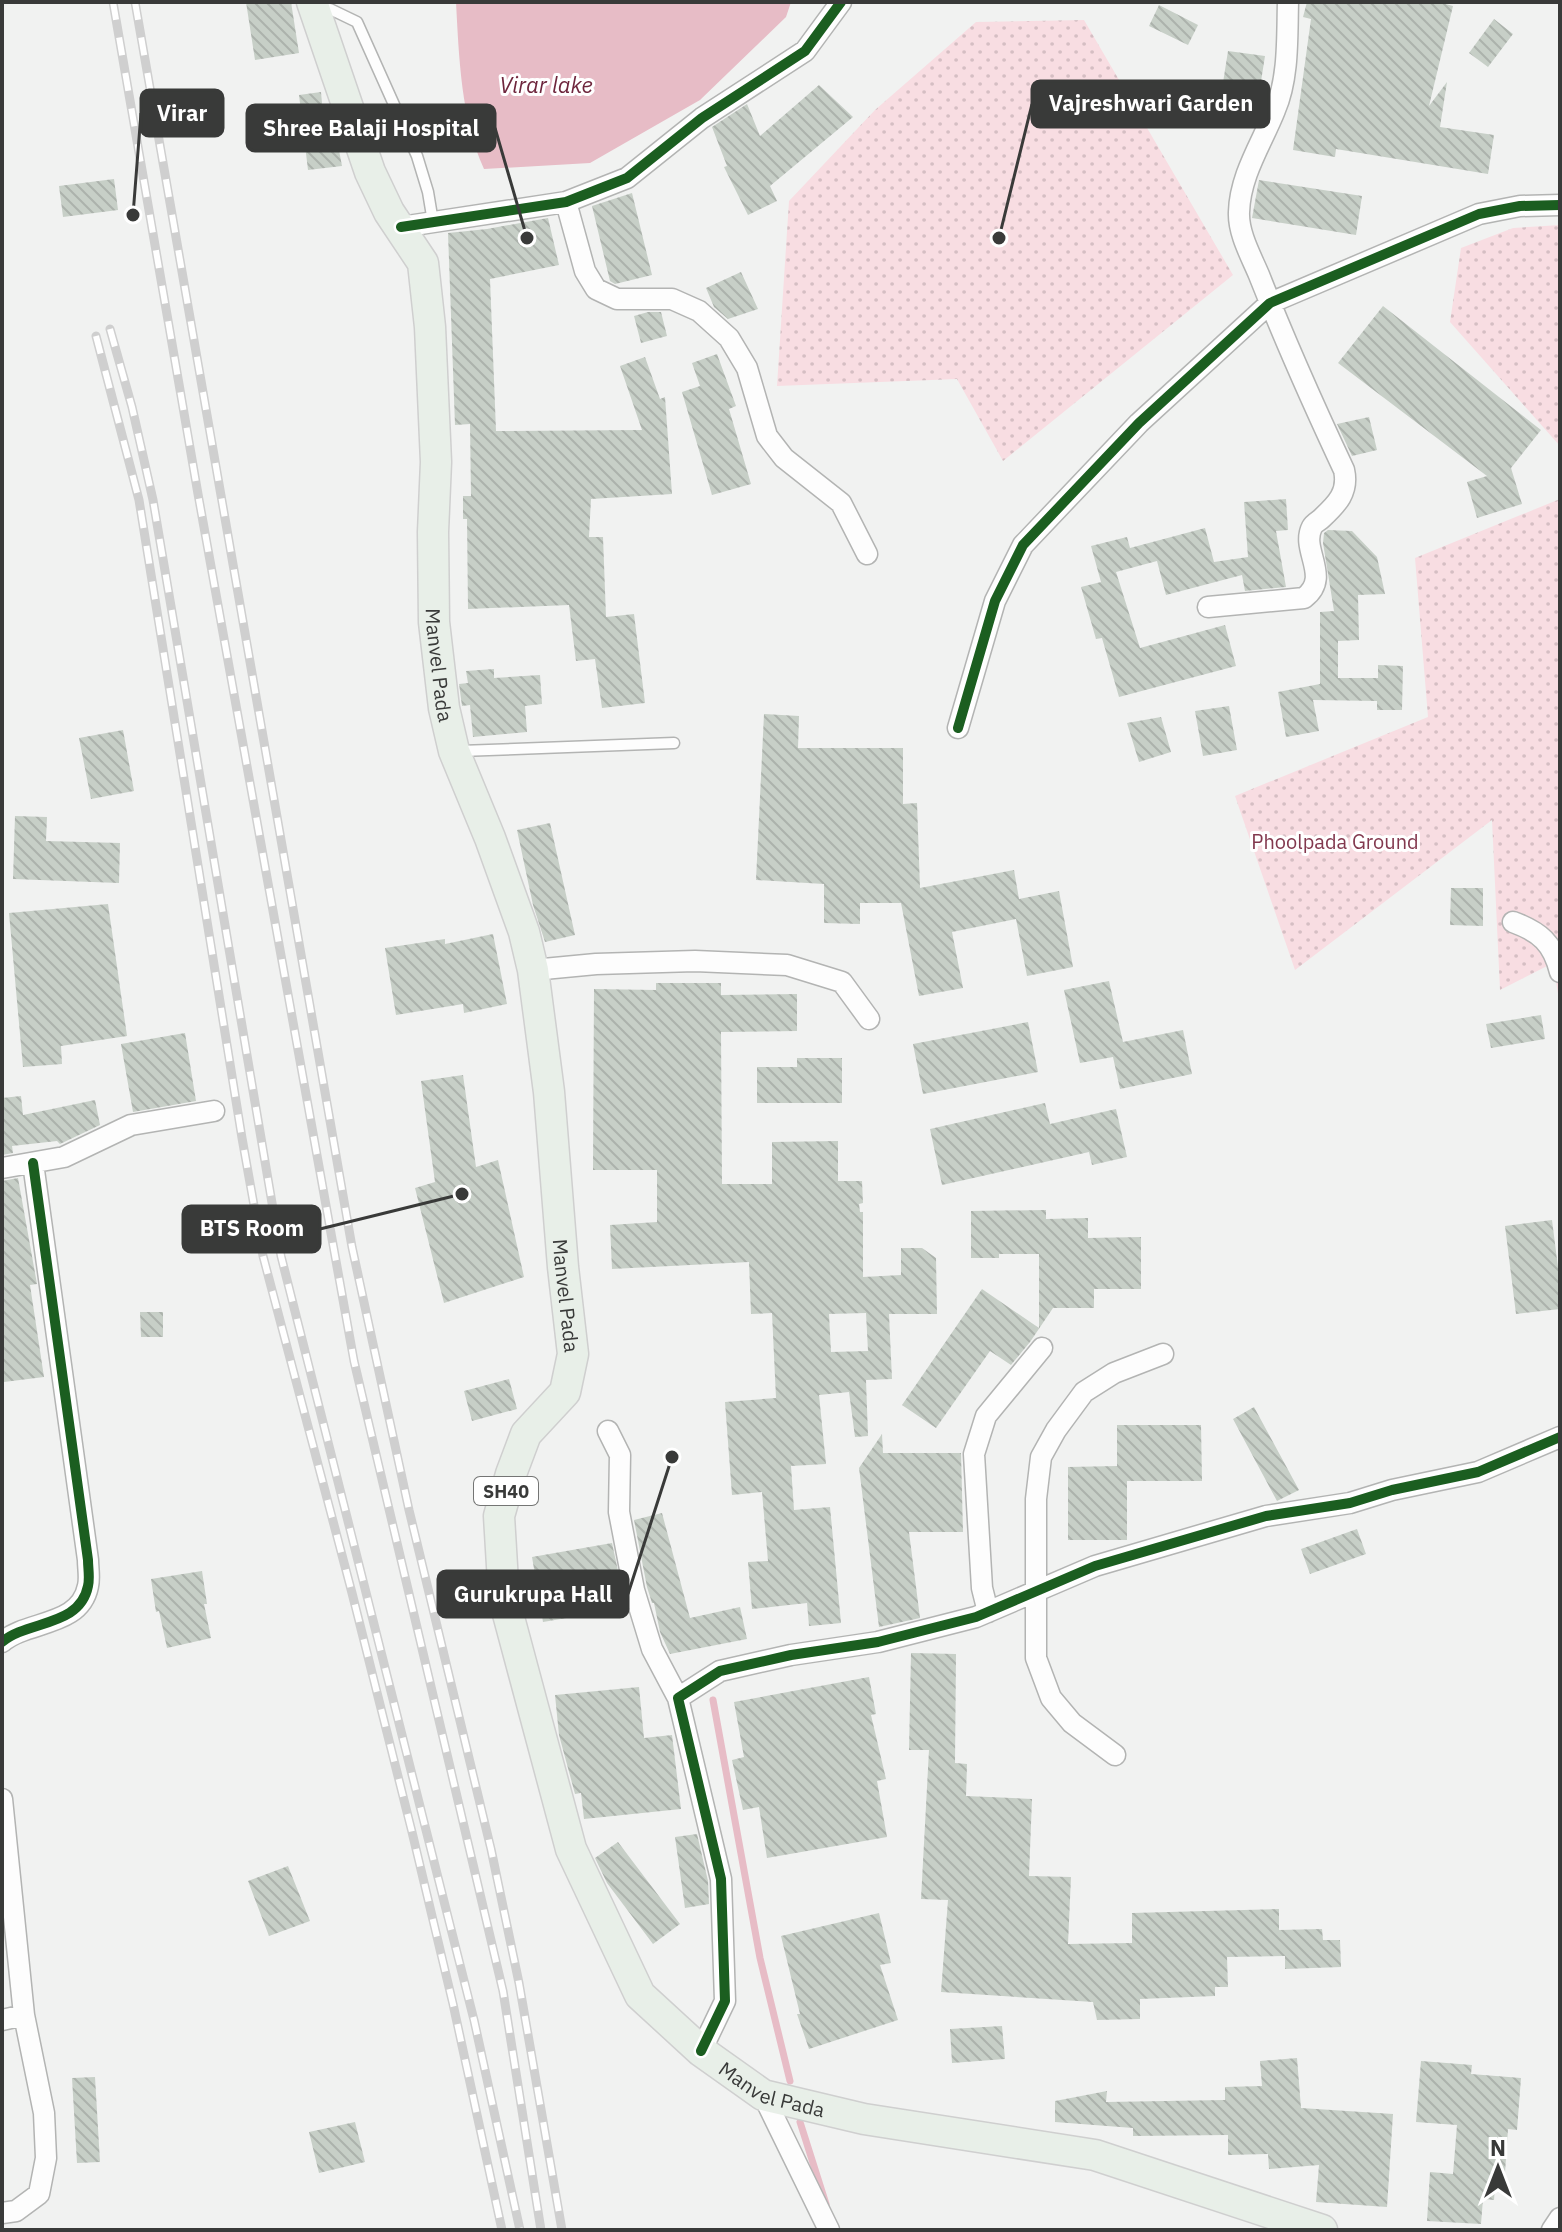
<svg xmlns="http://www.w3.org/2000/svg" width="1562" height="2232" viewBox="0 0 1562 2232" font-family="'IBM Plex Sans',sans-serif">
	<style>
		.grass { fill: url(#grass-dots) }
		.water { fill: #e7bcc6 }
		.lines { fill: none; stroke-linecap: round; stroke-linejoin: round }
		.stream { stroke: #e7bcc6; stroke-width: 7 }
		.building { fill: url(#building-back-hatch); fill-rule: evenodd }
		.service-casing { stroke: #b3b4b3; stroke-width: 13 }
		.minor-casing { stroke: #b3b4b3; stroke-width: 23 }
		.primary-casing { stroke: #cfcfcf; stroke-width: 33 }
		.service { stroke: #fdfdfd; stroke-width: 10 }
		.minor { stroke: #fdfdfd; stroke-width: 20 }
		.primary { stroke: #e8efe8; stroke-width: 30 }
		.rail-casing { stroke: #cfcfcf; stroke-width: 9 }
		.rail { stroke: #fff; stroke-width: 6; stroke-dasharray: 18; stroke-linecap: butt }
		.cycleway-casing { stroke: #fff; stroke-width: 15 }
		.cycleway { stroke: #1b5e20; stroke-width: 10 }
		.labels { text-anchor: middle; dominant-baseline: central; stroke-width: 6; stroke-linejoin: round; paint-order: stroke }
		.shield { fill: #fff; stroke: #747574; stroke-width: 2 }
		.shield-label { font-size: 18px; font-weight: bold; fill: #393a39 }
		.street-label { font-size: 20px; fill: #393a39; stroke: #fff }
		.park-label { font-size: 20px; fill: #82384e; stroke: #fff }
		.water-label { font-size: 22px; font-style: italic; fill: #6e263d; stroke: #fff }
		.leader { fill: none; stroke: #393a39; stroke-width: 3 }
		.callout-dot { fill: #393a39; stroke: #fff; stroke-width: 3 }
		.callout { fill: #393a39; stroke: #393a39; stroke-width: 3 }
		.callout-label { font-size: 22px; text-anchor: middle; font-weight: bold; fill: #fff }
	</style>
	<defs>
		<pattern id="grass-dots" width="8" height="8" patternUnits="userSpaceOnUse" patternTransform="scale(2)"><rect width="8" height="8" fill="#f8dde2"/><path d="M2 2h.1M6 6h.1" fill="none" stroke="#d5bec3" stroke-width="1.8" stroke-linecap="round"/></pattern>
		<pattern id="building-back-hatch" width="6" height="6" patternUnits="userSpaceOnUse" patternTransform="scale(2)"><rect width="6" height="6" fill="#c7cfc7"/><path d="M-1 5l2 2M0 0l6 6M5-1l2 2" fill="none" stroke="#acb2ac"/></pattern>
	</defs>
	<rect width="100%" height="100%" fill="#f1f2f1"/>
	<path class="grass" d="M1084,20L1233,275L1003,461L957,379L777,386L789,201L875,110L976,22Z
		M1560,225V446L1450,322L1461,248L1513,228Z
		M1560,499V1006L1553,963L1500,990L1492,820L1295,970L1235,796L1428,717L1415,558Z"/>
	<path class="water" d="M456,2H791L786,17L700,100L590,163L484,169C461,118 459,58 456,2Z"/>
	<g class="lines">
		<path class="stream" d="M713,1700L760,1958L790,2081
			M800,2122L826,2204"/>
	</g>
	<path class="building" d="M246,2H291L299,53L255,60Z
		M1307,2H1438L1453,6L1429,106L1447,82L1440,127L1494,135L1488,174L1336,149L1335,157L1293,150L1311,19L1303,17Z
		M1159,5L1198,25L1188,45L1149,26Z
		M1494,19L1513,34L1488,67L1469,53Z
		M1228,51L1265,56L1256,113L1219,108Z
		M819,85L853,117L770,186L777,201L748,215L724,167L727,166L712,127L747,104L760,136Z
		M321,92L324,125L334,124L342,166L308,170L299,95Z
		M114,179L118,210L63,217L59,186Z
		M1259,180L1362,196L1356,235L1252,218Z
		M632,193L652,275L615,284L610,281L592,206Z
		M548,218L559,265L490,279L496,431L642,430L620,366L645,357L660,399L665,397L672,494L591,499L589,537H603L606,617L634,614L645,703L602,708L595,659L576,661L569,605L468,609L467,519H463V496H471L470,424L455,425L448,233L487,229Z
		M741,272L758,309L728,319L714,307L706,288Z
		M1383,306L1541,430L1511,468L1522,504L1477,518L1467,482L1487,476L1338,363Z
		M648,312H661L667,336L641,343L634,316Z
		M717,354L736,406L729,409L751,484L712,495L682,392L700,386L692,363Z
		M1369,417L1377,450L1352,456L1337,424Z
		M1286,499L1288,530L1276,531L1286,587L1245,591L1242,575L1166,595L1157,561L1116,572L1140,648L1225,625L1236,666L1119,697L1102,638L1096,639L1081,587L1101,582L1091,546L1127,537L1130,548L1205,528L1214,562L1248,557L1244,502Z
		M1328,530L1352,531L1377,557L1385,594L1358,595L1359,640L1338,641V678H1378V665L1403,666L1402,710H1377V701L1313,700L1319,731L1286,737L1278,692L1320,684V612L1334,611L1323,543L1324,533Z
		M494,669V678L540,675L542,704L525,706L527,732L473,737L470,705L462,706L459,684L468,683L466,671Z
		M1229,706L1237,750L1203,756L1195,711Z
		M764,714L799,716L798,748H903V804L917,803L920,888L1014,870L1019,899L1059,891L1073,967L1027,976L1016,919L952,932L963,988L919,996L901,903H860V924L824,923V884L756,880Z
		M1161,717L1171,752L1139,762L1127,723Z
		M123,730L134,791L91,799L79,738Z
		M15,816L47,817L46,841L120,843L119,883L13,879Z
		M550,823L575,935L545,942L533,905L517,830Z
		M1451,888H1483V926L1450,925Z
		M108,904L127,1036L61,1046L62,1064L23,1067L9,913Z
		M493,934L507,1004L464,1013L463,1004L396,1015L385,948L445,939V944Z
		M1109,981L1123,1042L1183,1030L1192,1074L1120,1089L1113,1057L1080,1063L1064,990Z
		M656,983H721V995L797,994V1031L721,1032L722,1184H772V1142L838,1141V1181H862L863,1203L859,1204L860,1212H863V1277L901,1275V1248H922L936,1258L937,1314H889L892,1379L866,1380L868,1436L855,1437L849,1392L819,1395L826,1464L791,1466L794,1510L830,1507L841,1623L809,1626L807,1603L752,1609L748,1562L768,1561L762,1492L732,1495L725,1402L776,1398L772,1313L751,1314L749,1262L612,1269L610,1225L657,1222V1170H593L594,989L656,990ZM866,1313L868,1351L831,1352L829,1314Z
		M1541,1015L1545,1039L1491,1048L1486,1024Z
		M1028,1022L1038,1072L923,1094L913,1044Z
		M185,1033L196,1101L133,1112L121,1044Z
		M797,1058H842V1103H757V1067H797Z
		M463,1075L476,1167L498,1160L524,1277L444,1303L415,1188L435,1182L421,1081Z
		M21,1096L23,1115L95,1100L100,1125L60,1144L57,1141L12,1146L13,1153L2,1155V1098Z
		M1045,1103L1050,1124L1116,1109L1127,1157L1092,1165L1089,1152L942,1185L930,1129Z
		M18,1178L37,1284L30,1285L44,1377L4,1382L2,1181Z
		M1046,1210V1219L1088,1218V1238L1141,1237V1289H1094V1308H1053L1030,1342L1011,1365L990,1351L936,1428L902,1405L982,1289L1039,1328V1254H999V1258H971V1211Z
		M1552,1220L1560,1283V1309L1516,1314L1505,1226Z
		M140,1312H163V1337H141Z
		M509,1379L517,1409L472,1421L464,1391Z
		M1254,1407L1299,1490L1277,1501L1233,1419Z
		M1117,1425H1201L1202,1481H1127V1540H1068V1467L1117,1466Z
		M882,1434L883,1453H961L963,1532H909L920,1618L879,1627L859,1468Z
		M662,1513L690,1618L740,1607L747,1639L670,1654L660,1632L654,1603H652L647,1587L634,1520Z
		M1357,1529L1366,1554L1310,1574L1301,1549Z
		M612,1543L626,1608L543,1622L532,1557Z
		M202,1571L207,1604H204L211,1638L167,1648L159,1611L156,1612L151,1579Z
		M911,1653L956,1654L955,1763L967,1764L966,1796L1032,1799L1029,1876L1071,1877L1068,1944L1132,1943V1913L1279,1909V1930L1322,1929L1323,1940H1340L1341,1967L1285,1969V1956L1227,1957L1228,1987H1215V1996L1140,1999V2019L1097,2020L1093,2002L941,1992L948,1900L921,1899L929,1750H909Z
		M869,1677L876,1714L871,1715L886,1779L877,1781L887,1837L767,1858L759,1807L743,1810L732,1760L744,1757L734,1702Z
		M639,1687L644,1738L672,1735L681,1809L584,1819L581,1793L575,1794L559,1735L555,1695Z
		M697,1834L708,1881L709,1904L685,1908L675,1837Z
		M618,1842L680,1924L653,1944L607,1883L595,1858Z
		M288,1866L310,1921L269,1936L248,1881Z
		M879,1913L891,1963L880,1965L898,2020L809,2049L797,2014H800L781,1936Z
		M1002,2026L1005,2059L952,2063L950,2029Z
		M1297,2058L1301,2108L1393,2114L1387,2207L1316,2202L1319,2165L1269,2169L1268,2154L1228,2155V2135L1133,2136V2128L1055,2122V2101L1107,2091L1106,2102L1225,2100V2087L1262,2086L1260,2061Z
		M1421,2061L1472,2065L1471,2074L1521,2078L1517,2130L1508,2129L1505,2173H1496L1494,2200L1483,2199L1481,2224L1427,2221L1430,2172L1453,2174L1457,2125L1416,2122Z
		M95,2077L100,2162L77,2163L72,2078Z
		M355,2122L365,2162L319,2173L309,2132Z"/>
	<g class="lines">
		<defs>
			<path id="service" d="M317,11L330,9L357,22L417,156L428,192L433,222
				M460,751L674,743"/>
			<path id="minor" d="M566,202L585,271L596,289L617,299H672L699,311L729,338L747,368L767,436L784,458L841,503L867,554
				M401,227L566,202L627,178L702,118L805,51L841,2
				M1208,607L1304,598C1332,577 1300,550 1312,527C1314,523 1319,521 1322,518C1337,504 1349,492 1344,470C1314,406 1285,341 1259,275C1251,256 1238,233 1239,212C1240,175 1262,143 1275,110C1289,78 1287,36 1288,2
				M958,728L995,601L1023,545L1139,423L1270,303L1479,214L1520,206L1560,205
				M1513,922C1540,932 1553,943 1560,972
				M533,970L596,964L695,961L787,965L842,982L869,1019
				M2,1168L64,1157L131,1125L214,1111
				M608,1431L620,1455L619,1512L634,1590L652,1649L678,1698
				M988,1612L982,1588L974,1454L986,1416L1042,1348
				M2,1642C28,1620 80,1627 88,1586C90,1578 88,1568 88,1560L33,1163
				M1115,1755L1072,1723L1051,1698L1036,1658V1499L1041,1457L1056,1430L1084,1392L1114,1373L1163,1354
				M2,1799L24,2015L44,2113L46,2158L39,2194L16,2211L2,2213
				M2,2020L24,2015
				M701,2051L725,2001L721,1879L678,1698L720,1671L791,1655L878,1642L976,1617L1095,1566L1266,1516L1350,1503L1392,1490L1478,1472L1560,1437
				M763,2095L829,2230
				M1552,2230L1560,2218"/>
			<g id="primary">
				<path id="s1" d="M312,2L370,172L389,212L423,263L430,327L436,462L433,532L434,622L444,708L454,751L490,838L524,932L533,970L549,1092L563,1267L573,1354L565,1392L526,1434L511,1474L499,1516L504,1599L571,1849L640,1995L701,2051L763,2095L864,2119L1095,2155L1322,2230"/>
			</g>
		</defs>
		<use href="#service" class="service-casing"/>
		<use href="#minor" class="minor-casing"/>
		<use href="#primary" class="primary-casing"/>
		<use href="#service" class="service"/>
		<use href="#minor" class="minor"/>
		<use href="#primary" class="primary"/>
		<defs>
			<path id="rail" d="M113,2L198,494L354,1361L503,1991L541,2230
				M135,2L352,1247L409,1510L491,1849L519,1983L562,2230
				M110,329L132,407L153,500L281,1256L474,2020L520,2230
				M96,336L139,500L242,1138L263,1256L352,1593L412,1832L453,2004L502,2230"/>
		</defs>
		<use href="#rail" class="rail-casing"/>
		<use href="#rail" class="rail"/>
		<defs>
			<path id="cycleway" d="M401,227L566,202L627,178L702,118L805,51L841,2
				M958,728L995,601L1023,545L1139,423L1270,303L1479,214L1520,206L1560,205
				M2,1642C28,1620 80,1627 88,1586C90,1578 88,1568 88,1560L33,1163
				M701,2051L725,2001L721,1879L678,1698L720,1671L791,1655L878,1642L976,1617L1095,1566L1266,1516L1350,1503L1392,1490L1478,1472L1560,1437"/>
		</defs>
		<use href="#cycleway" class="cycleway-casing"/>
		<use href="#cycleway" class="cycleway"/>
	</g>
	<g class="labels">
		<rect class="shield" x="474" y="1477" width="64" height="28" rx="6"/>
		<g class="shield-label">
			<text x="506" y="1491">SH40</text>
		</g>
		<g class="street-label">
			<text stroke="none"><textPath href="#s1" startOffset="688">Manvel Pada</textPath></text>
			<text stroke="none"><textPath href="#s1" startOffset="1336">Manvel Pada</textPath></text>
			<text stroke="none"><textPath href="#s1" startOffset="2246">Manvel Pada</textPath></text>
		</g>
		<g class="park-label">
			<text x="1335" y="841">Phoolpada Ground</text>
		</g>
		<g class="water-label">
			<text x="546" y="84">Virar lake</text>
		</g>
	</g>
	<path class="leader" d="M999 238L1032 104M133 215L141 113M527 238L495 128M462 1194L320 1229M672 1457L628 1594"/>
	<g class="callout-dot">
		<circle cx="999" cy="238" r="8"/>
		<circle cx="133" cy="215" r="8"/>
		<circle cx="527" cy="238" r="8"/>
		<circle cx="462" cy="1194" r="8"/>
		<circle cx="672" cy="1457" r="8"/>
	</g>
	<g class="callout">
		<rect x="1032" y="81" width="237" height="46" rx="8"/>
		<rect x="141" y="90" width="82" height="46" rx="8"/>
		<rect x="247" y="105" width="248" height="46" rx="8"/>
		<rect x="183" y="1206" width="137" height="46" rx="8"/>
		<rect x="438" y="1571" width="190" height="46" rx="8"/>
	</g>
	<g class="callout-label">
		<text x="1151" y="111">Vajreshwari Garden</text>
		<text x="182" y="121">Virar</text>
		<text x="371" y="136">Shree Balaji Hospital</text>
		<text x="252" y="1236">BTS Room</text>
		<text x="533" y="1602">Gurukrupa Hall</text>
	</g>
	<rect width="1562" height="2232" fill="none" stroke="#393a39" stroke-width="8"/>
	<g transform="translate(1498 2168)" stroke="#ffffff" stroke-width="6" paint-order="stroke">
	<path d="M0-6L14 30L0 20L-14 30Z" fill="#393a39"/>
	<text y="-12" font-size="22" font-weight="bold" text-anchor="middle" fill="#393a39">N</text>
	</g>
</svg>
